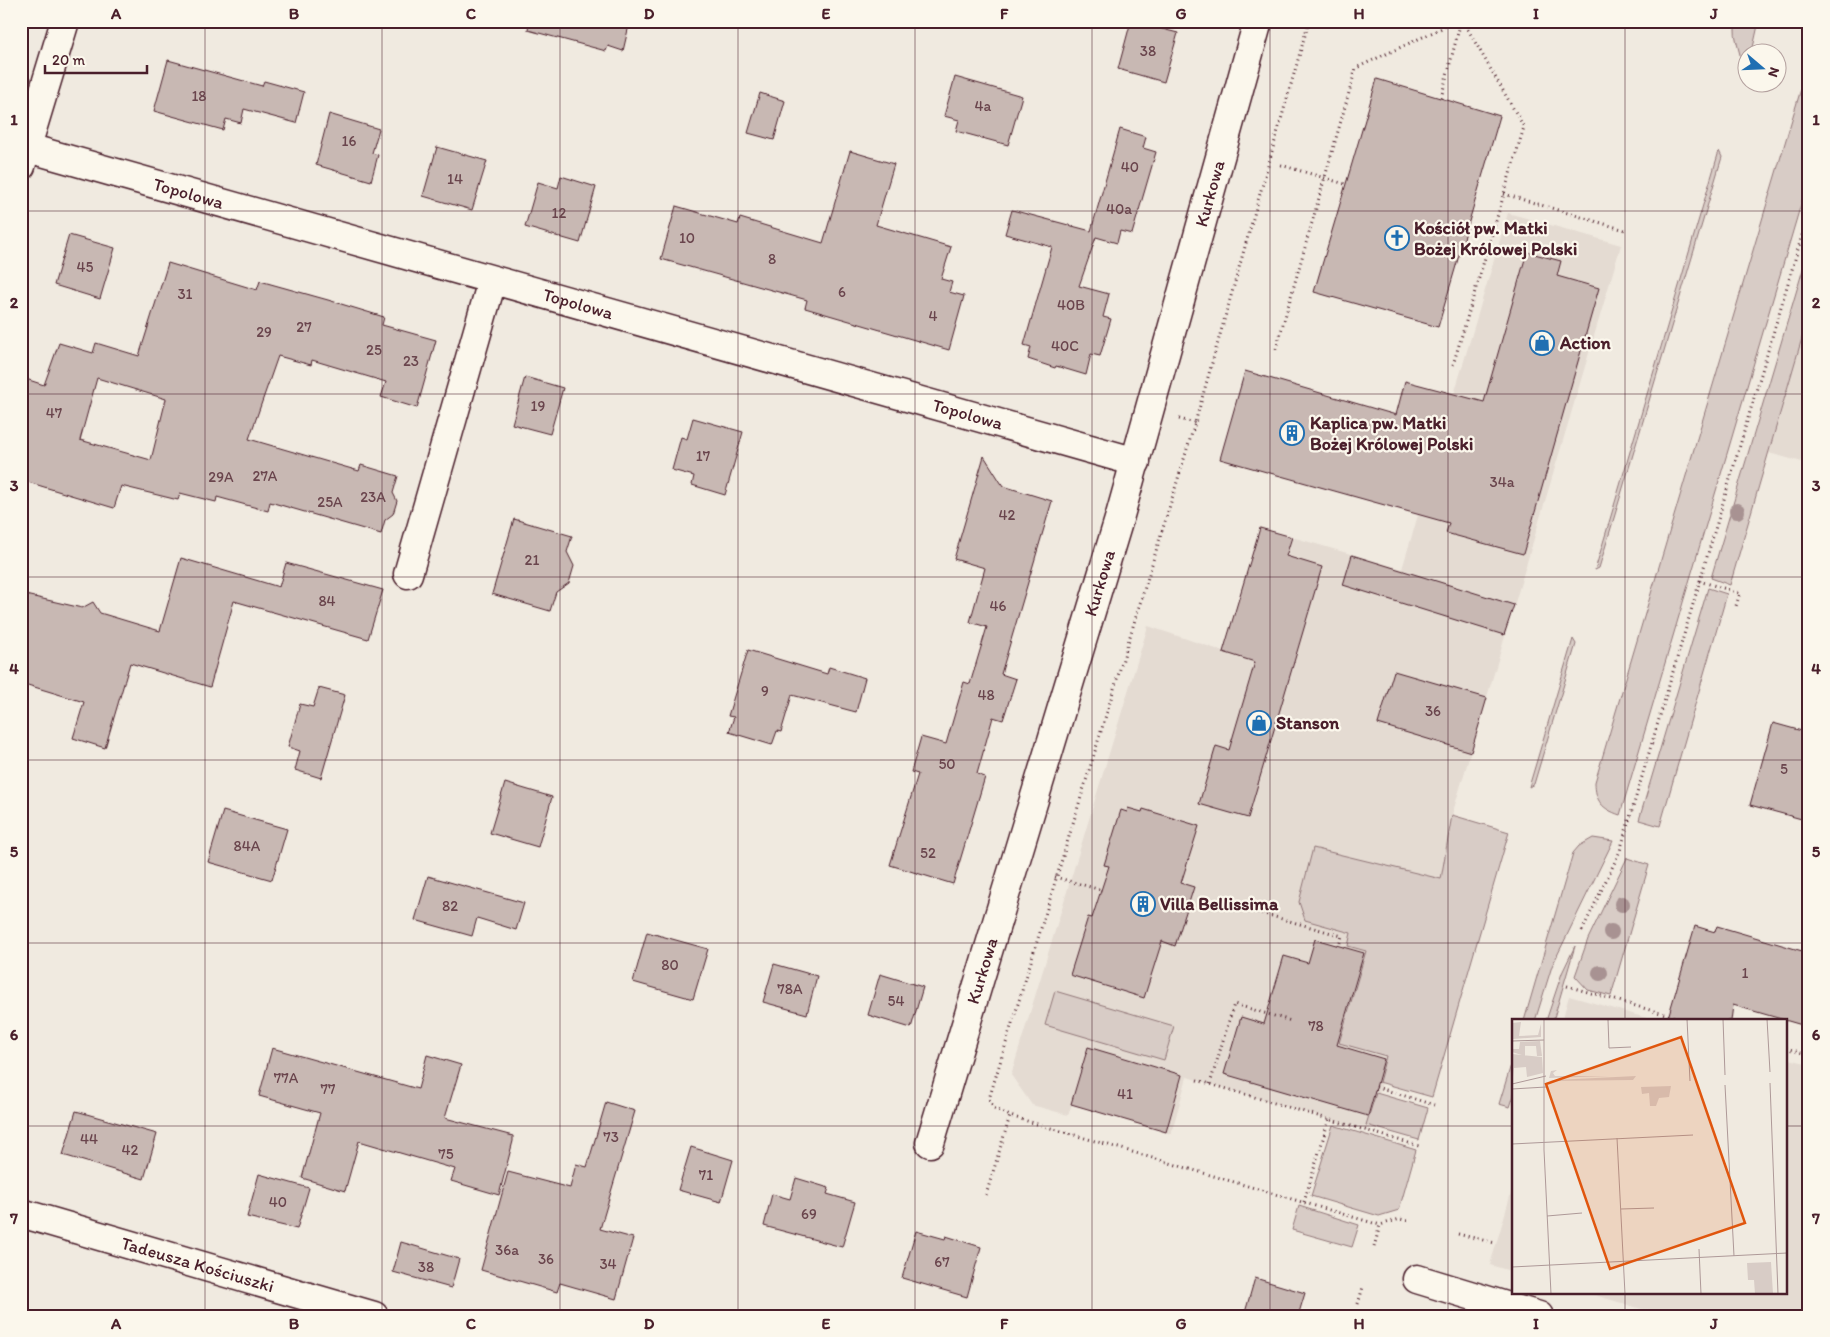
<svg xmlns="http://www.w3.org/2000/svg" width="1830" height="1337" viewBox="0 0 1830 1337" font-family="Itim,sans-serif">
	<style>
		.built { fill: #e4dbd2 }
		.green { fill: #d8ccc6; stroke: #917678 }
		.building { fill: #c8b8b3; stroke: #4a1f2b; fill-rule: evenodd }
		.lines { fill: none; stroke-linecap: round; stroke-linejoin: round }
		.minor-casing { stroke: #4a1f2b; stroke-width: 31 }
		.path { stroke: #4a1f2b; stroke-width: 3; stroke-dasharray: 1 4; stroke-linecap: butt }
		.minor { stroke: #fbf7ec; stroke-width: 28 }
		.tree { fill: #a89292 }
		.grid { fill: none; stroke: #4a1f2b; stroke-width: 1; stroke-opacity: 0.55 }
		.labels { text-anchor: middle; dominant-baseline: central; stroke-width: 4.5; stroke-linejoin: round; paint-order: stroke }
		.number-label { font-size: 15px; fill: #6a454d }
		.street-label { font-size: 18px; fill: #4a1f2b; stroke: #fbf7ec }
		.poi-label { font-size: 18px; font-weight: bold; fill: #4a1f2b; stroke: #fbf7ec; text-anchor: start }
		.inset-road { fill: none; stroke: #ae9998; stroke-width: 1 }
		.view { fill: #e0560e; fill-opacity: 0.15; stroke: #e0560e; stroke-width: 2.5 }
		.inset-edge { fill: none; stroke: #4a1f2b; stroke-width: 2.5 }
		.neatline { fill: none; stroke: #4a1f2b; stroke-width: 2 }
		.grid-label { font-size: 16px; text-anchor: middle; font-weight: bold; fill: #4a1f2b }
	</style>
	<rect width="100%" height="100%" fill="#f0eae0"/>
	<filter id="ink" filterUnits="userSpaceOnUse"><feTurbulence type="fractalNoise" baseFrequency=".02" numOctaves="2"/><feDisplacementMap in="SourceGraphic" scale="10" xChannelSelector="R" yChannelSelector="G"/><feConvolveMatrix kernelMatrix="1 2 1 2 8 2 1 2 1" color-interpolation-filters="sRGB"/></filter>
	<g filter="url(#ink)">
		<path class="built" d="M1508,213L1621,245L1452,815L1441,879L1368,1131L1187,1077L1171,1134L1072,1104L1068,1115L1032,1105L1011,1075L1148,626L1255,662L1292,537L1402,569Z
			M1809,312V464L1769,453Z
			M1569,996L1608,1007L1657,1021H1562Z
			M1786,1058L1809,1064V1316H1665L1588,1293H1786Z
			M1514,1183V1272L1490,1265Z"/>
		<path class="green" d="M1736,21H1759L1752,52H1748L1747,70L1741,74C1745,56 1731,39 1736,21Z
			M1809,62V177L1620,815C1602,809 1595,801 1595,782Z
			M1719,151L1722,157L1599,568L1595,570Z
			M1809,249V314L1730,585L1711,578Z
			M1708,588L1727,594L1660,826L1639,820Z
			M1573,639L1576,644L1534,784L1529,787Z
			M1452,815L1509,832L1432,1097L1379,1082L1386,1056L1339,1043L1366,951L1348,946L1351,933L1305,920L1299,902L1313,848L1441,879Z
			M1593,838L1613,841L1552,966L1535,1021H1524L1573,853L1579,846Z
			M1627,858L1649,865L1611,996L1588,990L1575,976L1588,939Z
			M1575,946L1553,1021H1546L1562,973Z
			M1055,991L1174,1026L1164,1060L1045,1025Z
			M1514,1055V1095L1510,1107L1499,1104Z
			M1376,1093L1428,1108L1419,1140L1366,1125Z
			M1333,1125L1416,1150L1399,1210L1379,1216L1311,1196Z
			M1299,1206L1359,1225L1352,1247L1292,1230Z"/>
		<path class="building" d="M529,21H630L623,51L608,46L606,51L528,30Z
			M1131,21L1178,33L1164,82L1118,69Z
			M168,60L262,86L264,81L304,92L296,123L244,109L241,123L226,119L223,130L154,111Z
			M955,77L1022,96L1008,145L956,131L959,120L944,116Z
			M1377,79L1500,116L1438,327L1314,292Z
			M760,93L785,101L774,140L748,133Z
			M329,114L379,129L372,153L378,155L371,181L316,165Z
			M1120,129L1146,137L1143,148L1156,152L1132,234L1120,231L1117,243L1096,237L1079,286L1109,294L1103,317L1111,319L1100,356L1091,354L1086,375L1056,366L1055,368L1028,359L1031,347L1024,345L1052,247L1005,234L1012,210L1091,231Z
			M437,147L487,161L472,210L423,196Z
			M850,151L894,164L876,225L951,247L941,279L952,282L949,292L964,296L949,350L805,308L807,300L661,259L676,206L738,224L740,218L823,243Z
			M561,176L596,187L580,243L525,227L538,182L558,188Z
			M69,235L115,248L100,299L54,285Z
			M1527,252L1561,261L1557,276L1599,288L1523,554L1446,533L1449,523L1220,459L1245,371L1396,415L1405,381L1484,402Z
			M168,263L257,290L260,281L328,300L384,317L382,325L436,340L417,408L381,397L386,382L312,360L311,365L278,356L249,439L359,471L361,465L398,476L393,493L397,501L393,514L385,520L381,534L270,502L268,511L217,497L216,502L180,493L178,500L121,486L114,508L21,480V397L26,379L44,385L59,343L93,353L96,343L139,356ZM97,378L166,399L151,460L80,440Z
			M525,377L563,388L550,434L512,424Z
			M693,418L743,432L725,495L692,485L694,476L672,470L681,437L687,439Z
			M984,456L1003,486L1052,501L1001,674L1016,679L1003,720L993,717L977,774L985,777L953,884L890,865L918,774L911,772L921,737L946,744L964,682L970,684L987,627L970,622L985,568L954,559Z
			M514,519L572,536L567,552L574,566L569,583L556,592L550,611L492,594Z
			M1260,528L1292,537L1286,556L1322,567L1248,818L1199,804L1216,746L1229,750L1255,662L1223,652Z
			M1352,555L1514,605L1504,635L1343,585Z
			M181,558L279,587L286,563L383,590L368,639L234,601L210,687L130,663L105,748L73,738L84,702L21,683V594L82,608L93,602L100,613L160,631Z
			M748,650L827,674L829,667L865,678L856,712L792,695L781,732L777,731L772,745L729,732L734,717L728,716Z
			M1394,671L1487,698L1471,752L1378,724Z
			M319,688L345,695L321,778L295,770L300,751L288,747L300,704L313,707Z
			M1773,723L1809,733V821L1750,805Z
			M505,783L552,797L538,847L490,833Z
			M1128,808L1142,812L1143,809L1199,826L1181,883L1194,887L1175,946L1162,941L1144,998L1070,975L1088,917L1092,918L1109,866L1104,865L1121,810L1127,812Z
			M223,811L287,829L272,880L208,862Z
			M428,876L524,903L516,930L477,918L472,936L415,920Z
			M1695,926L1715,932L1717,926L1809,953V1027L1733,1005L1731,1021H1667Z
			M647,932L708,949L693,999L633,982Z
			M1315,939L1364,953L1337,1045L1384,1059L1368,1116L1224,1074L1241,1017L1264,1024L1284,956L1308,963Z
			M774,964L817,976L807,1014L763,1002Z
			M880,974L923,987L911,1028L868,1015Z
			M1088,1047L1182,1075L1166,1132L1071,1104Z
			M272,1048L418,1089L427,1055L461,1065L445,1118L513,1136V1141L499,1195L451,1181L455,1169L359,1141L345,1191L302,1178L320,1113L259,1096Z
			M606,1102L635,1111L600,1229L633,1238L616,1299L560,1283L557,1292L481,1270L508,1172L570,1188L576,1164L587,1167Z
			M76,1111L157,1134L144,1179L63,1155Z
			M691,1147L733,1160L721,1202L678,1190Z
			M259,1174L309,1188L297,1229L247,1217Z
			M796,1178L829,1188L827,1194L855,1202L842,1247L764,1226L772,1194L790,1199Z
			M916,1231L945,1239L946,1236L981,1247L967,1297L902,1278Z
			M401,1242L459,1259L451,1288L393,1272Z
			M1255,1278L1305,1293L1298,1316H1244Z"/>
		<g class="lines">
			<defs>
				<g id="minor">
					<path id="s1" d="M21,146L1136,462"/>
					<path d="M21,166L65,21"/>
					<path d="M408,574L492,281"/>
					<path id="s2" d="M930,1143L1119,519L1258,21"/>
					<path id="s3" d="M21,1213L374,1316"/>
					<path d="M1417,1279L1539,1316"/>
				</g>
			</defs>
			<use href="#minor" class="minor-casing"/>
			<path class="path" d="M1309,21L1195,423L989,1099L994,1108L1010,1116L1380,1225
				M1441,98L1461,21
				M1281,165L1345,184
				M1504,194L1625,230
				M1276,349L1356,68L1457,21
				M1453,365L1524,127L1463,21
				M1179,419L1195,423
				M1699,581L1740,593L1736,606
				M1055,877L1101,890
				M1247,909L1342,936L1339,946
				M1582,931L1620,851L1809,212
				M1567,986L1688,1021
				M1786,1048L1809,1055
				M1197,1080L1422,1147
				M1210,1084L1234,1004L1291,1021
				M1376,1087L1434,1105
				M986,1195L1010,1116
				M1304,1202L1329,1119
				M1458,1234L1495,1243
				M1374,1247L1380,1225L1400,1219L1409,1221
				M1358,1304L1363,1287"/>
			<use href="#minor" class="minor"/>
		</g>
		<g class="tree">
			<circle cx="1737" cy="511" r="8"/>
			<circle cx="1622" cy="904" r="8"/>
			<circle cx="1611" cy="932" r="8"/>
			<circle cx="1600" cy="973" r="8"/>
		</g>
	</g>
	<path class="grid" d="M205,21V1316M382,21V1316M560,21V1316M738,21V1316M915,21V1316M1092,21V1316M1270,21V1316M1448,21V1316M1625,21V1021M21,211H1809M21,394H1809M21,577H1809M21,760H1809M21,943H1809M21,1126H1514M1786,1126H1809M1625,1293V1316"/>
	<defs>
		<symbol id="church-ring" viewBox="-11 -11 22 22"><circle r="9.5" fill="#fbf7ec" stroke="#1f6fb2" stroke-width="1.5"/><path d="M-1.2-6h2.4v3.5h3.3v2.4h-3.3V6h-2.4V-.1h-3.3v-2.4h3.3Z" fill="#1f6fb2"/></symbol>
		<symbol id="shop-ring" viewBox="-11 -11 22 22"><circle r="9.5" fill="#fbf7ec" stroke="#1f6fb2" stroke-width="1.5"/><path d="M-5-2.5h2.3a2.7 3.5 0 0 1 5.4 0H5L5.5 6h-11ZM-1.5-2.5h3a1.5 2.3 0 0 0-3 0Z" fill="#1f6fb2"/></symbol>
		<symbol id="building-ring" viewBox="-11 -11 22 22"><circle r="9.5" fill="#fbf7ec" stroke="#1f6fb2" stroke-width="1.5"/><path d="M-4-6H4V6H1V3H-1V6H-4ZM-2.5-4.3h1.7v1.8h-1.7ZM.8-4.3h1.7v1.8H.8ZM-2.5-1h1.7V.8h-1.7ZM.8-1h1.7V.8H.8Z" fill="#1f6fb2"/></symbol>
	</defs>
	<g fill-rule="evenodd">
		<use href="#church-ring" x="1383" y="224" width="28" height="28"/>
		<use href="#shop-ring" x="1528" y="329" width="28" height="28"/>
		<use href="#building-ring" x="1278" y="419" width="28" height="28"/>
		<use href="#shop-ring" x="1245" y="709" width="28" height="28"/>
		<use href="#building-ring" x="1129" y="890" width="28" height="28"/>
	</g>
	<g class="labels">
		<g class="number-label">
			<text x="1148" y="51">38</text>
			<text x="199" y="96">18</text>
			<text x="983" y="106">4a</text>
			<text x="349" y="141">16</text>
			<text x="1130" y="167">40</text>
			<text x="455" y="179">14</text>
			<text x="1119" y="209">40a</text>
			<text x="559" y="213">12</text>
			<text x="687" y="238">10</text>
			<text x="772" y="259">8</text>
			<text x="85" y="267">45</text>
			<text x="842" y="292">6</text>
			<text x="185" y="294">31</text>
			<text x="1071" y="305">40B</text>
			<text x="933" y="316">4</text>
			<text x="304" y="327">27</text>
			<text x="264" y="332">29</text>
			<text x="1065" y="346">40C</text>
			<text x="374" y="350">25</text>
			<text x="411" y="361">23</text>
			<text x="538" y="406">19</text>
			<text x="54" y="413">47</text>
			<text x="703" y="456">17</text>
			<text x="265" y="476">27A</text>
			<text x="221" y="477">29A</text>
			<text x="1502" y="482">34a</text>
			<text x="373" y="497">23A</text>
			<text x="330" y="502">25A</text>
			<text x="1007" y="515">42</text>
			<text x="532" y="560">21</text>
			<text x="327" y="601">84</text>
			<text x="998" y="606">46</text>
			<text x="765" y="691">9</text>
			<text x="986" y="695">48</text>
			<text x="1433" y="711">36</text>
			<text x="947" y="764">50</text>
			<text x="1784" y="769">5</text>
			<text x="247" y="846">84A</text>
			<text x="928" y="853">52</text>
			<text x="450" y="906">82</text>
			<text x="670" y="965">80</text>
			<text x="1745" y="973">1</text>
			<text x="790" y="989">78A</text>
			<text x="896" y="1001">54</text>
			<text x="1316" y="1026">78</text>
			<text x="286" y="1078">77A</text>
			<text x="328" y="1089">77</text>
			<text x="1125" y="1094">41</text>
			<text x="611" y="1137">73</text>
			<text x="89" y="1139">44</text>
			<text x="130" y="1150">42</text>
			<text x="446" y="1154">75</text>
			<text x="706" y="1175">71</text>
			<text x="278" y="1202">40</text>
			<text x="809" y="1214">69</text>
			<text x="507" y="1250">36a</text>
			<text x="546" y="1259">36</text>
			<text x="942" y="1262">67</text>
			<text x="608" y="1264">34</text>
			<text x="426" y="1267">38</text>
		</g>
		<g class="street-label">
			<text stroke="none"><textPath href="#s1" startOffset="174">Topolowa</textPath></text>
			<text stroke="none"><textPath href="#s2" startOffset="990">Kurkowa</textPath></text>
			<text stroke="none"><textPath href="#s1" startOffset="579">Topolowa</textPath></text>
			<text stroke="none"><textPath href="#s1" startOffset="984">Topolowa</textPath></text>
			<text stroke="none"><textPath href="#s2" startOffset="585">Kurkowa</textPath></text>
			<text stroke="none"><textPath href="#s2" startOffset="180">Kurkowa</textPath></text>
			<text stroke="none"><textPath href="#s3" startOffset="184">Tadeusza Kościuszki</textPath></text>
		</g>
		<g class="poi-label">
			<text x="1414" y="228">Kościół pw. Matki<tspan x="1414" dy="21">Bożej Królowej Polski</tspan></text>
			<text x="1560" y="343">Action</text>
			<text x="1310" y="423">Kaplica pw. Matki<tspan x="1310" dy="21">Bożej Królowej Polski</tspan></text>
			<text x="1276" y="723">Stanson</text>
			<text x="1160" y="904">Villa Bellissima</text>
		</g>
	</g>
	<g transform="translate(1512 1019)">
		<rect width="275" height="275" fill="#f0eae0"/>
		<path d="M9,3L7,17L26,16L29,5V18L1,20L0,4ZM28,22L30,37H25L24,27H13V37L0,33V30H7L8,23ZM0,35L30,38L31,54L15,58L14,48L2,49V58ZM45,51L41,54L43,57H97L37,59L39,52ZM124,57L121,61L37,62L43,61ZM159,67L157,78L147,79L144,87H138L137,74L130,75L129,68ZM259,243L261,275H243L242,261H236L235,244Z" fill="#d8ccc6"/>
		<path class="inset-road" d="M32,0V131L39,275M175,0L178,62M211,0L213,56M255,0L258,53M96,1L97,29L119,28M0,22L32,21M258,64L266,275M0,65L34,57M213,66L222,237M0,70L34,68M105,119L113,275M0,125L181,116M109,190L142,189M35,197L70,194M187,230L189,275M0,248L275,234"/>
		<path class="view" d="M169,18L233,204L98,250L34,65Z"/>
		<rect width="275" height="275" class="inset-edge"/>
	</g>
	<rect width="1830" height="1337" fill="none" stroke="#fbf7ec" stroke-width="55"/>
	<g transform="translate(1762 68) rotate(109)"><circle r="24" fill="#fbf7ec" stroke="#b4a19f"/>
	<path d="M0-4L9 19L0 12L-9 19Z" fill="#1f6fb2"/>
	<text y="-8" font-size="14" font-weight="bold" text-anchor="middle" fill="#4a1f2b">N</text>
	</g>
	<path d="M45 65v8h102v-8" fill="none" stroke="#4a1f2b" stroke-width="2.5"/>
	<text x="52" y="65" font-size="15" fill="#4a1f2b" stroke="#fbf7ec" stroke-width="4" paint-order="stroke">20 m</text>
	<rect x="28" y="28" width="1774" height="1282" class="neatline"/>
	<g class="grid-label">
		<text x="116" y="19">A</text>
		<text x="294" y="19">B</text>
		<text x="471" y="19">C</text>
		<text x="649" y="19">D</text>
		<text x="826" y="19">E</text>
		<text x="1004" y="19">F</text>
		<text x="1181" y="19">G</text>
		<text x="1359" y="19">H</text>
		<text x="1536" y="19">I</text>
		<text x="1714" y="19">J</text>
		<text x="14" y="125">1</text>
		<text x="1816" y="125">1</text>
		<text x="14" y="308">2</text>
		<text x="1816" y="308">2</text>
		<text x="14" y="491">3</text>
		<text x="1816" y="491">3</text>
		<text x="14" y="674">4</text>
		<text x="1816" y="674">4</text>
		<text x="14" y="857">5</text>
		<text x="1816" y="857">5</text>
		<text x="14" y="1040">6</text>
		<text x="1816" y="1040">6</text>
		<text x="14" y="1224">7</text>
		<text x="1816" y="1224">7</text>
		<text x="116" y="1329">A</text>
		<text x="294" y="1329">B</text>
		<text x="471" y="1329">C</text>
		<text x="649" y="1329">D</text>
		<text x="826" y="1329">E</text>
		<text x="1004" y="1329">F</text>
		<text x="1181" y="1329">G</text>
		<text x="1359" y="1329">H</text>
		<text x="1536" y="1329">I</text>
		<text x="1714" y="1329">J</text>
	</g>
</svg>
